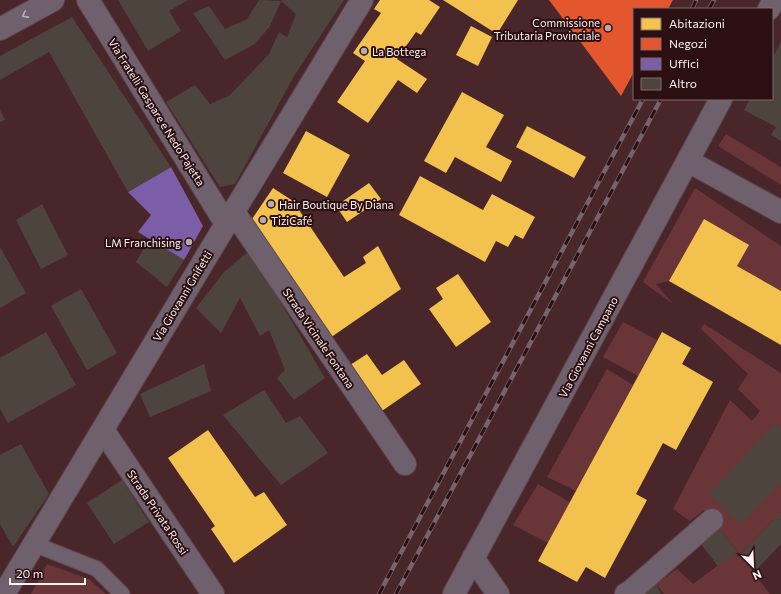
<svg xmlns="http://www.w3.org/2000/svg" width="781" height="594" viewBox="0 0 781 594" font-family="Commissioner,sans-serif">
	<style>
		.green { fill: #693538 }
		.homes { fill: #f2c14e }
		.shops { fill: #e4572e }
		.offices { fill: #7b5ea7 }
		.building { fill: #4d453d }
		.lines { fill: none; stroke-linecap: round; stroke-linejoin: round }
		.service-casing { stroke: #5f4548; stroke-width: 17 }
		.minor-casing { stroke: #5f4548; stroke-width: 24 }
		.tertiary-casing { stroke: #5f4548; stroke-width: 24 }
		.service { stroke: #6f606e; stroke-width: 15 }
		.minor { stroke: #6f606e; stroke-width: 22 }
		.tertiary { stroke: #6f606e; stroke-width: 22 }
		.rail-casing { stroke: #77636b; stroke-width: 4.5 }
		.rail { stroke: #2c0f11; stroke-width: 3; stroke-dasharray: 9; stroke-linecap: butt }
		.oneway { stroke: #bbb0b6 }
		.poi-dot { fill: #bcabab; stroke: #2c0f11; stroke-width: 1.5 }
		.labels { text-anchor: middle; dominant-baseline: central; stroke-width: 4; stroke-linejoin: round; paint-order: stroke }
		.poi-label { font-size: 11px; fill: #faf2f1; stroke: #2c0f11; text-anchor: start }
		.street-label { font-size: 11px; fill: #faf2f1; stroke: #2c0f11 }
	</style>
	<rect width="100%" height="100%" fill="#49262a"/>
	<path class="green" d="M726,134L781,167V185L718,146Z
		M695,188L781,246V291L772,286L669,281L656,284L673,304L643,282Z
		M709,314L704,324L781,373V512L740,555L770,594H664L656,584L677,569L693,584L737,551L704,510L690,521L673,509L730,400L752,421L760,411L738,389L748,374L701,329Z
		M623,322L657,340L638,376L603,357Z
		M607,369L633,385L576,491L547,477Z
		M538,484L570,502L548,543L513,525Z
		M47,564L89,579L106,594H31Z"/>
	<path class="homes" d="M380,0H429L440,7L421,35L416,32L397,59L427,79L417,93L398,80L368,123L337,102L365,61L353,53L381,13L374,9Z
		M443,0H518L497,34Z
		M471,26L492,37L478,66L456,55Z
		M462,92L504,115L486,147L512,161L501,182L455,157L446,173L424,161Z
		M527,126L586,157L574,178L516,147Z
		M306,131L350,155L327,197L283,173Z
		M420,176L483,210L492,194L535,217L523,239L515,235L508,247L496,241L485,262L399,215Z
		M369,183L381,199L347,222L336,206Z
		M273,188L293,201L344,277L366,263L363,257L378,246L401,289L327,340L252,219Z
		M704,219L749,245L737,266L781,291V345L669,281Z
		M458,274L491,322L456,347L429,309L443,299L436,288Z
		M662,332L691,348L682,364L713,382L676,450L663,443L636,494L647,500L605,578L586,567L577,582L538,561Z
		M367,354L382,375L404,360L421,384L379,413L347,367Z
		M208,430L255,497L264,492L287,525L234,563L211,529L215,526L168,458Z"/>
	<path class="shops" d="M549,0H673L668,9H634V72L621,96Z"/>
	<path class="offices" d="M171,167L203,226L184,260L138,232L151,215L128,192Z"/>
	<path class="building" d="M118,0H188L169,11L181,31L148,51Z
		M259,0L281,1L270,26L255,44L225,60L193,13L209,6L225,29L247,19Z
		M282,0H344L294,76L235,184L220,187L166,102L195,85L210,104L229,96L269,54L279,32L287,37L296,14L281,1Z
		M72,17L171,167L128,192L49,52L0,80V56Z
		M781,42V141L771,135L776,127L744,110L750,99H772V59Z
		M0,110L5,120L0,122Z
		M42,204L68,255L41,269L16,220Z
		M149,239L184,260L167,287L136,262Z
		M0,247L26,293L0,308Z
		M250,250L325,378L294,400L277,378L285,370L269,330L260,336L240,298L221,333L196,308L224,272Z
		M81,289L117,353L87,370L51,306Z
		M46,332L76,385L8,423L0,409V358Z
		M204,364L211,391L150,417L140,394Z
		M264,390L286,423L300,416L328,453L281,485L223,415Z
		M775,424L781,430V482L741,524L709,494Z
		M21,444L49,494L13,547L0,524V455Z
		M122,480L149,522L114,544L87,503Z
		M781,512V544L756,570L740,555Z
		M712,520L737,551L718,566L694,535Z
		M656,584L661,594H635Z"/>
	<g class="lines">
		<defs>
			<path id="service" d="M34,544L97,569L122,594"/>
			<path id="minor" d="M88,0L226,224
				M769,9L774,0
				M0,29L53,0
				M688,161L781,212
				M233,211L405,464
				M103,430L213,594
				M473,558L498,594
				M454,594L721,99
				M626,594L631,591L712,520"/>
			<path id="tertiary" d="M4,594L205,259L362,0"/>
		</defs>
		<use href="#service" class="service-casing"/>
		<use href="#minor" class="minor-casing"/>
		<use href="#tertiary" class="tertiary-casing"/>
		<use href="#service" class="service"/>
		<use href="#minor" class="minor"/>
		<use href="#tertiary" class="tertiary"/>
		<defs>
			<path id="rail" d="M692,9L696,0
				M709,9L714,0
				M379,594L643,99
				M396,594L661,99"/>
		</defs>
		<use href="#rail" class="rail-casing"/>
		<use href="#rail" class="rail"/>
	</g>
	<defs><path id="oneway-chevron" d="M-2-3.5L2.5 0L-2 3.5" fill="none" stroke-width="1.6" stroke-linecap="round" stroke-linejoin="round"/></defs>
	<use class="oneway" href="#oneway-chevron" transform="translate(25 15) rotate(152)"/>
	<g class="poi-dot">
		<circle cx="608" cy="28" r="4"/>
		<circle cx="364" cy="51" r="4"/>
		<circle cx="271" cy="204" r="4"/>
		<circle cx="263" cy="220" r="4"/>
		<circle cx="189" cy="242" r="4"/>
	</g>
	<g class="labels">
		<g class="poi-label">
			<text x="600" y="22" text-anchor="end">Commissione<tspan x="600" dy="13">Tributaria Provinciale</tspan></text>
			<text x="372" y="51">La Bottega</text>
			<text x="279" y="204">Hair Boutique By Diana</text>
			<text x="271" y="220">TiziCafé</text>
			<text x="181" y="242" text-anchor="end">LM Franchising</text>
		</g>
		<g class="street-label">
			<text transform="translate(157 112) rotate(58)">Via Fratelli Gaspare e Nedo Pajetta</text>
			<text transform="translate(182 296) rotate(-59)">Via Giovanni Gnifetti</text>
			<text transform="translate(319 338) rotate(56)">Strada Vicinale Fontana</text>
			<text transform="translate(588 347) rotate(-62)">Via Giovanni Campano</text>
			<text transform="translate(158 512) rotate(56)">Strada Privata Rossi</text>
		</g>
	</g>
	<rect x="633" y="8" width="140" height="92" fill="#2c0f11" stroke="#7e6a6b"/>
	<rect x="641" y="18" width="20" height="12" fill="#f2c14e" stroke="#7e6a6b"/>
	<text x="669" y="28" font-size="12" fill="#faf2f1">Abitazioni</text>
	<rect x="641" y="38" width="20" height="12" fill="#e4572e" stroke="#7e6a6b"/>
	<text x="669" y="48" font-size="12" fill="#faf2f1">Negozi</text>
	<rect x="641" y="58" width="20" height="12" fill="#7b5ea7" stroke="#7e6a6b"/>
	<text x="669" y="68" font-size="12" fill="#faf2f1">Uffici</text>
	<rect x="641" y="78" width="20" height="12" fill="#4d453d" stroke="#7e6a6b"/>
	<text x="669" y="88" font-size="12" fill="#faf2f1">Altro</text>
	<g transform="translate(753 566) rotate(156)" stroke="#2c0f11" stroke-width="3" paint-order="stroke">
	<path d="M0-3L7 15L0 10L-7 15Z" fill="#faf2f1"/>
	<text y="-6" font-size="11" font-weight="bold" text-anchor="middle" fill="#faf2f1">N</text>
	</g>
	<path d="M10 578v6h75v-6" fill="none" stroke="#faf2f1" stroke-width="2"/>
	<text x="16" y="578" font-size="12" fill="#faf2f1" stroke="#2c0f11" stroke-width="3" paint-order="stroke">20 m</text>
</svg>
